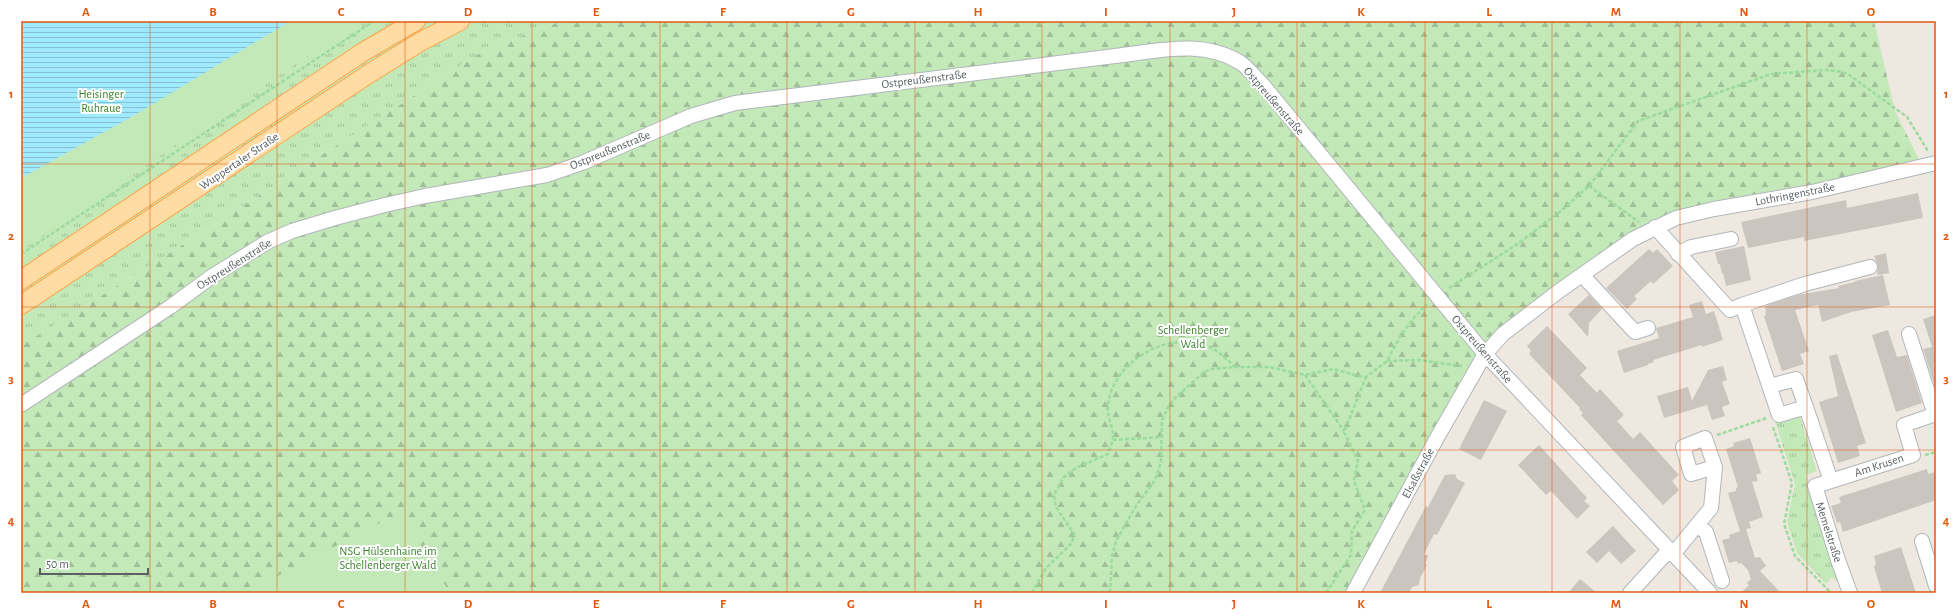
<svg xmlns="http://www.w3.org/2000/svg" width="1957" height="614" viewBox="0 0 1957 614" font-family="'Alegreya Sans',sans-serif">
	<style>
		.grass { fill: url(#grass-tufts) }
		.forest { fill: url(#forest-firs) }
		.green { fill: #c3e9b9 }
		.water { fill: url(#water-rules) }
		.building { fill: #cbc4bf }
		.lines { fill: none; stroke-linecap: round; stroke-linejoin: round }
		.minor-casing { stroke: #b1b6b9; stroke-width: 16 }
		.major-casing { stroke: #ffa348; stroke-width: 20 }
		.path { stroke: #9bdc9d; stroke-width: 2.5; stroke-dasharray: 4 2; stroke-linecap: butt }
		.minor { stroke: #fff; stroke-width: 14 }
		.major { stroke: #ffdca4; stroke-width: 18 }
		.grid { fill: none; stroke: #e15910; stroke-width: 1; stroke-opacity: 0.55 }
		.labels { text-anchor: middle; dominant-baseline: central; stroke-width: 4; stroke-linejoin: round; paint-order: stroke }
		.street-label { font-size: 12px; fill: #595f63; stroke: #fff }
		.park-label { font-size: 12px; fill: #3a822a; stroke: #fff }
		.neatline { fill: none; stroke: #e15910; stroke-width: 1.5 }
		.grid-label { font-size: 13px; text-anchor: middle; font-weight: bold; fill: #e15910 }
	</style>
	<defs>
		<pattern id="grass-tufts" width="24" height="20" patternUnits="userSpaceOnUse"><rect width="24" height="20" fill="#c3e9b9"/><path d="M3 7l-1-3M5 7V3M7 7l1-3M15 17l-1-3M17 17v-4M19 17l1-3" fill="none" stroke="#a1c09a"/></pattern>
		<pattern id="forest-firs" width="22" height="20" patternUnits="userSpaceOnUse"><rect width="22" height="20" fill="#c3e9b9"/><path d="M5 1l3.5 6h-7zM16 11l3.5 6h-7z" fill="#a1c09a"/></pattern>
		<pattern id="water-rules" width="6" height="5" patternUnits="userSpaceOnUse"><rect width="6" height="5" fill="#9feaff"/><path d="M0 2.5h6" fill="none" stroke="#85c1d2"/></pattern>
	</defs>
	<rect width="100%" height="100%" fill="#eee8e0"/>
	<path class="grass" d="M349,21H561L485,50L173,251L21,346V245Z
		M1799,413L1817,471L1806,475L1840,584L1832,577L1826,584L1797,553L1787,522L1795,484L1775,421Z"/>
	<path class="forest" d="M561,21H1874L1895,111L1921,163L1677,216L1501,334L1350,593H21V346L173,251L485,50Z"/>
	<path class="green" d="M21,21H359L21,250Z
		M401,512L450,593H245Z"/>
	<path class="water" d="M21,21H288L284,25L133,116L21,178Z"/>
	<path class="building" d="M1918,193L1923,218L1804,241V237L1748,248L1741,222L1846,200L1847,208Z
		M1744,246L1751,280L1726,286L1723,273L1722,274L1720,264H1718L1715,252Z
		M1649,249L1653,253L1657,249L1673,266L1653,284L1651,281L1634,296L1637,299L1627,309L1606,288Z
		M1886,253L1889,273L1877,275L1878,265L1874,256Z
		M1883,275L1890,305L1851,312L1822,322L1818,305L1795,310L1809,351L1800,354L1804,364L1782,371L1764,316L1766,315L1765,312H1766L1765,306L1797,295L1839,288L1838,286L1855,282V281Z
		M1589,295L1602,309L1589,323L1588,337L1568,314Z
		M1702,301L1706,314L1714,311L1723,340L1702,347V345L1653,360L1654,362L1648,364V365L1624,373L1617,351L1659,338L1656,328L1693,317L1689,305Z
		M1936,315V390L1923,349L1932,347L1923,319Z
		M1547,326L1587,368L1580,375L1597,393L1600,389L1624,415L1617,421L1633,439L1640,432L1679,475L1672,481L1679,490L1663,505L1581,415L1583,413L1579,409L1580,408L1529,354L1531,351L1527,346Z
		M1888,330L1897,357L1907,355L1922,403L1896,412L1872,335Z
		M1837,354L1866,443L1857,446L1860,456L1838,463L1819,402L1838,396L1829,356Z
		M1723,366L1727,380L1722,382L1730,404L1722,407L1725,416L1712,420L1707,405L1664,418L1657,396L1688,387L1692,401L1708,370Z
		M1484,400L1507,411L1481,460L1459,449Z
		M1750,438L1761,473L1756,475L1758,481L1752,482L1763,517L1749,522L1751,528L1746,529L1755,558L1760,557L1766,566L1760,571L1781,593H1741L1749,585L1747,583L1751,579L1748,570L1741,563L1738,564L1737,561L1729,563L1722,540L1730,538L1729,535L1740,531L1728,493L1736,491V488L1738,487L1726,449L1734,446L1733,443Z
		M1539,445L1587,498L1584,501L1590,506L1577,519L1551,491L1546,495L1518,465Z
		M1927,469L1928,474L1936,472V500L1843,532L1840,522L1837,523L1831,506L1841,503L1839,497Z
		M1455,474L1457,479L1465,483L1437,535L1434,534L1424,554L1428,556L1425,564L1427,565L1420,578L1419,585L1412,587L1409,593H1380L1426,506L1428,507L1445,475Z
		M1613,526L1636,551L1621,564L1609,551L1597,563L1586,552Z
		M1901,547L1916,593H1882L1874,567L1876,563L1874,556Z
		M1580,579L1597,593H1568Z"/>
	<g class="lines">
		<defs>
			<path id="minor" d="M1655,227L1730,310L1742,305L1779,415L1806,407L1831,481
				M1678,254L1691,247L1731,239
				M1582,275L1635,332L1648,328
				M1742,305L1805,284L1870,267
				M1909,334L1935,415
				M1770,386L1796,379L1806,407
				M21,405L170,307L211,277L267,242L292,231L335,218L385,205L425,196L547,175L582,163L691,116L735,103L1123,55C1162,50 1205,40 1241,63C1249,69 1256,78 1263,85L1485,354L1710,593
				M1697,525L1706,532L1722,581
				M1922,541L1936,586
				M1674,553L1711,508L1715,467L1705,438L1683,447L1691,474L1715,467
				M1353,593L1438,436L1485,354L1503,334L1559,291L1633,239L1676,218L1714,209L1812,192L1936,163
				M1630,593L1670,549
				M1850,593L1838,560L1815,486L1913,455L1904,425L1936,414"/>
			<path id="major" d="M21,280L363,52L416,21
				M21,305L367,75L420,42L460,21"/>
		</defs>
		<use href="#minor" class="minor-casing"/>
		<use href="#major" class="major-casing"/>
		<path class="path" d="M1589,186L1639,222
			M21,254L374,21
			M1449,288L1516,245L1561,211L1589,186L1638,121L1771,74L1826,70L1838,71L1848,74L1907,117L1928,151
			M1387,361L1418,360L1462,366
			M1305,375L1344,431
			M1773,427L1792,483L1784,524L1795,556L1831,593
			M1717,435L1767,418
			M1113,440L1161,437
			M1925,455L1936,452
			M1032,593L1046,568L1072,543L1074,534L1056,507L1054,495L1064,477L1076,468L1108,454C1109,449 1112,444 1113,439C1114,429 1109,422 1108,413C1107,407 1109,397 1111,392C1124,356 1169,333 1205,345C1217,349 1226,359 1235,367
			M1110,593L1112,556L1116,541L1136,506L1155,480L1161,462L1162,420L1167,409L1175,398L1186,388L1204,372L1210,369L1235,367H1269L1305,375L1334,369L1358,376L1366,377L1387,361L1401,335L1413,319L1427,304
			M1326,593L1351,555L1352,531L1365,510L1354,481L1358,460L1344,432L1366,377"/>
		<use href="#minor" class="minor"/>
		<use href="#major" class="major"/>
	</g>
	<path class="grid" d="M150,21V593M277,21V593M405,21V593M532,21V593M660,21V593M787,21V593M915,21V593M1042,21V593M1170,21V593M1297,21V593M1425,21V593M1552,21V593M1680,21V593M1807,21V593M21,164H1936M21,307H1936M21,450H1936"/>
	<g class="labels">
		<g class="street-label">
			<text transform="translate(924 79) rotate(-7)">Ostpreußenstraße</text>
			<text transform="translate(1274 101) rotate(49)">Ostpreußenstraße</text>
			<text transform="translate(610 150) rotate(-22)">Ostpreußenstraße</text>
			<text transform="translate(239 161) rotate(-34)">Wuppertaler Straße</text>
			<text transform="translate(1795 194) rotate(-11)">Lothringenstraße</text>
			<text transform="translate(234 264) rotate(-32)">Ostpreußenstraße</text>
			<text transform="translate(1482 349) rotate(49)">Ostpreußenstraße</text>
			<text transform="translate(1879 465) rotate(-18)">Am Krusen</text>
			<text transform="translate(1418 473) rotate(-62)">Elsaßstraße</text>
			<text transform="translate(1829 532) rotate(72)">Memelstraße</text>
		</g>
		<g class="park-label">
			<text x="101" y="94">Heisinger<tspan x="101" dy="14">Ruhraue</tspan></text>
			<text x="1193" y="330">Schellenberger<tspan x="1193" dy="14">Wald</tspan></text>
			<text x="388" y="551">NSG Hülsenhaine im<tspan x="388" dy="14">Schellenberger Wald</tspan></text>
		</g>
	</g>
	<rect width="1957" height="614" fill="none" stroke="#ffffff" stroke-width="44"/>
	<path d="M40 568v6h108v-6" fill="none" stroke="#595f63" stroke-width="2"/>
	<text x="46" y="568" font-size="12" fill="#595f63" stroke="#ffffff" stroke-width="3" paint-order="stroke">50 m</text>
	<rect x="22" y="22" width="1913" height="570" class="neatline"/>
	<g class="grid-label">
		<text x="86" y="16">A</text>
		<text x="213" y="16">B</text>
		<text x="341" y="16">C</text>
		<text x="468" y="16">D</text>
		<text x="596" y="16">E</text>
		<text x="723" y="16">F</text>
		<text x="851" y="16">G</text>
		<text x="978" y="16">H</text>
		<text x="1106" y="16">I</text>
		<text x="1234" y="16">J</text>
		<text x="1361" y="16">K</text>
		<text x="1489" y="16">L</text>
		<text x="1616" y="16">M</text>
		<text x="1744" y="16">N</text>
		<text x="1871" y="16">O</text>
		<text x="11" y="98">1</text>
		<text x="1946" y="98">1</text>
		<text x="11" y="240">2</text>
		<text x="1946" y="240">2</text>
		<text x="11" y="383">3</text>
		<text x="1946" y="383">3</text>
		<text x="11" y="525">4</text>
		<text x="1946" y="525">4</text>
		<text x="86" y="608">A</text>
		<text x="213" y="608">B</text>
		<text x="341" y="608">C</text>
		<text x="468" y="608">D</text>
		<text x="596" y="608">E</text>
		<text x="723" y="608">F</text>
		<text x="851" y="608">G</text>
		<text x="978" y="608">H</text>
		<text x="1106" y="608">I</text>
		<text x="1234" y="608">J</text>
		<text x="1361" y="608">K</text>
		<text x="1489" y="608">L</text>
		<text x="1616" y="608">M</text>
		<text x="1744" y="608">N</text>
		<text x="1871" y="608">O</text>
	</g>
</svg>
